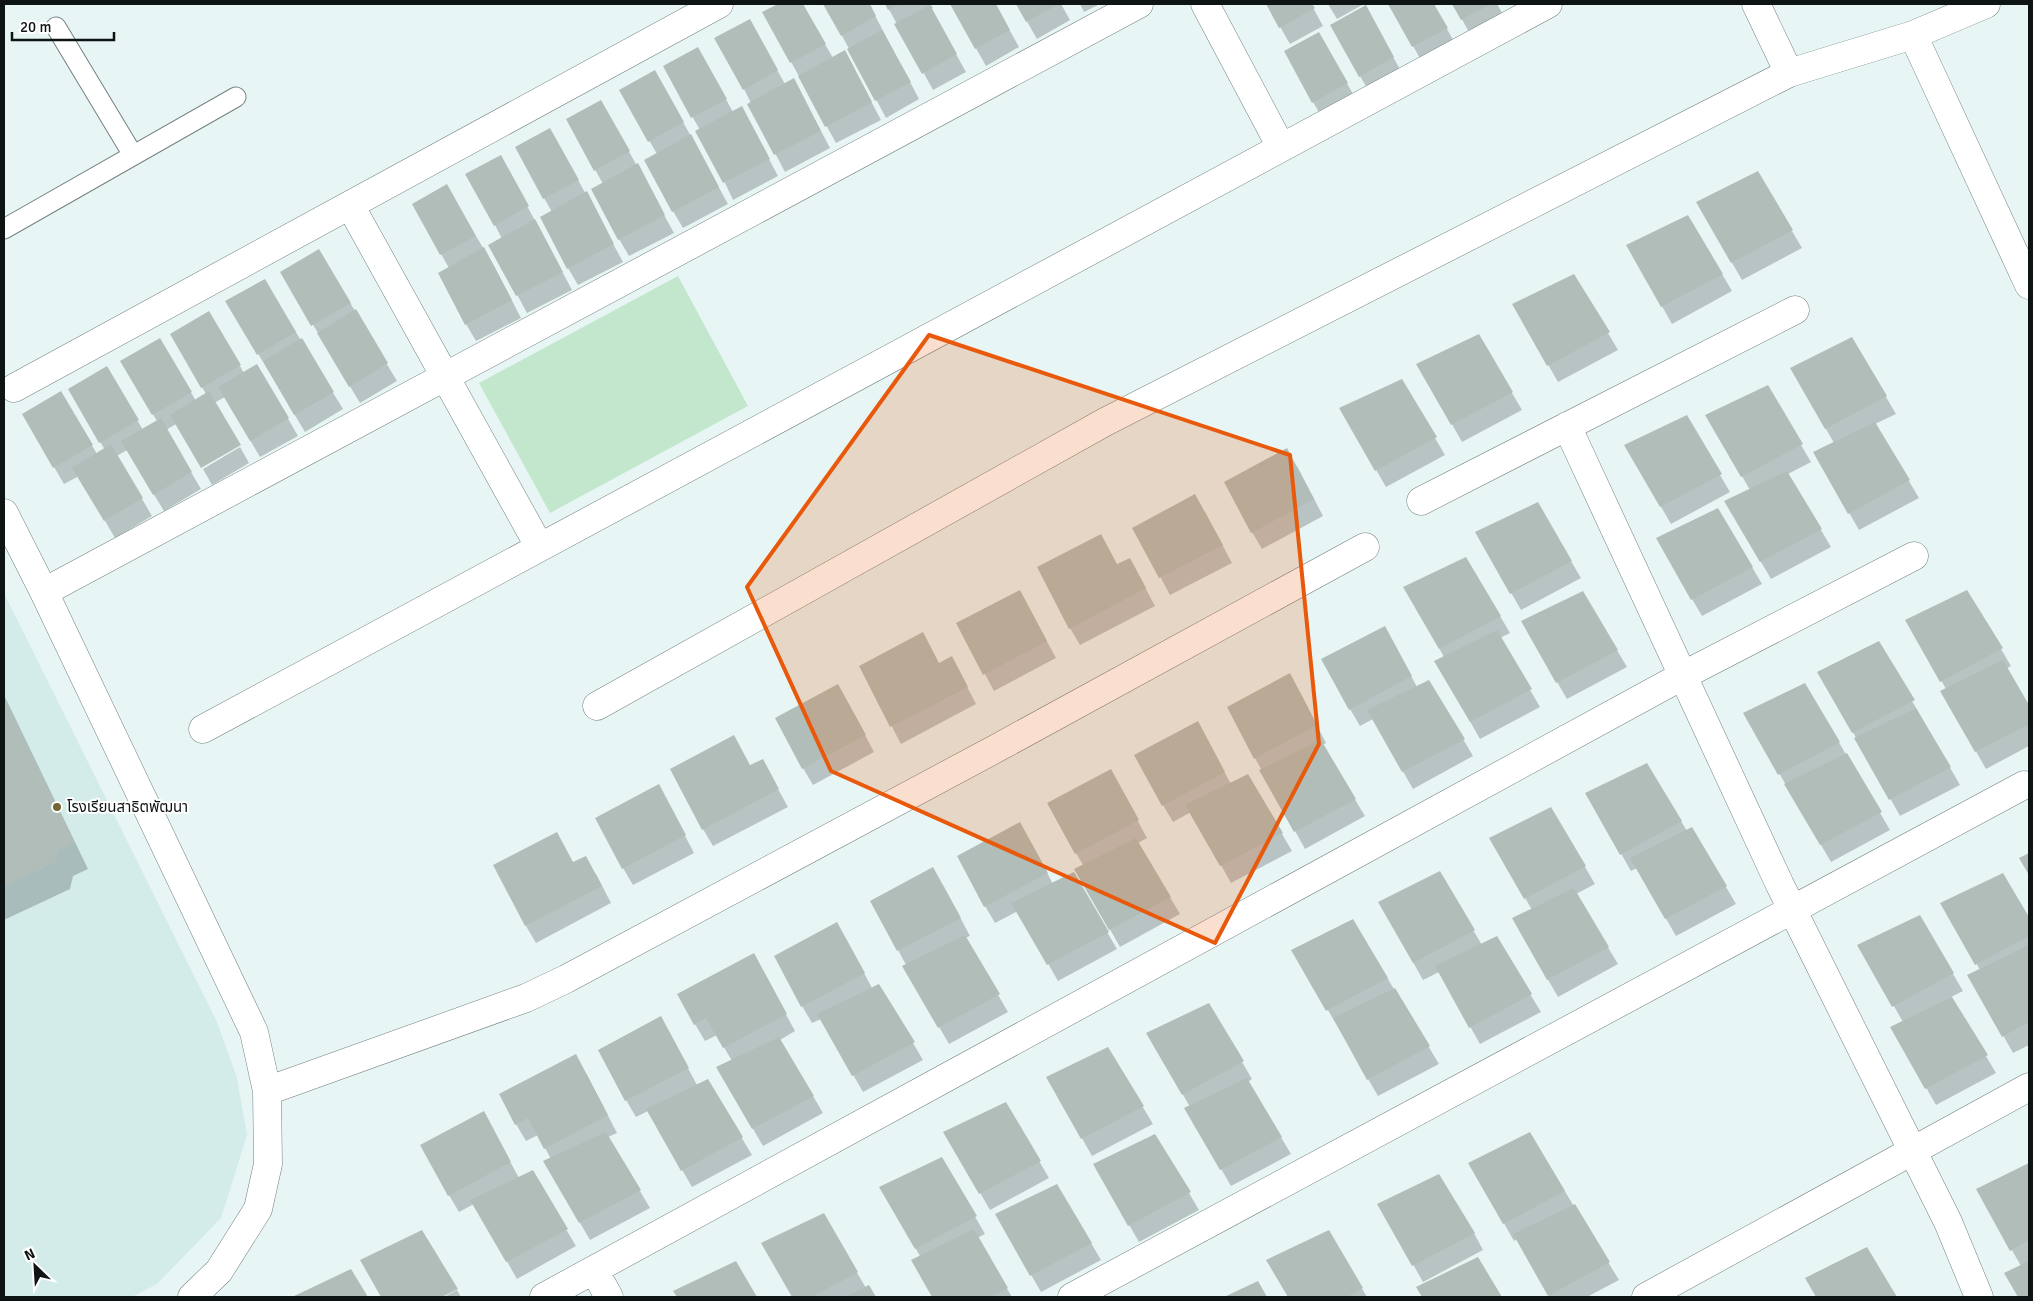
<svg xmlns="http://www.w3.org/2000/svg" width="2033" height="1301" viewBox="0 0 2033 1301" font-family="Signika,'Noto Sans Thai',sans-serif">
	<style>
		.built { fill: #d3ecea }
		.green { fill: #c3e7cd }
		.shadow { fill: #0003 }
		.building { fill: #b0bdb8 }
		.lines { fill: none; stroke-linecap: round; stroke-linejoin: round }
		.service-casing { stroke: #748180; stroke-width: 21 }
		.minor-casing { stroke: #748180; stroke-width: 29 }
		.service { stroke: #fff; stroke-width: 19 }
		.minor { stroke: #fff; stroke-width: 28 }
		.marked { fill: #e8590c; fill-opacity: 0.2; stroke: #e8590c; stroke-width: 4; stroke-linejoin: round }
		.poi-dot { fill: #726734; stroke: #fff; stroke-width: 2 }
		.labels { text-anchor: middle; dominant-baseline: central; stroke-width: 4; stroke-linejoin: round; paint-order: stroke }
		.poi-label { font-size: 15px; fill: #0e1313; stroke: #fff; text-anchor: start }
	</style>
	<rect width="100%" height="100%" fill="#e7f6f5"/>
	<path class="built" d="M4,593L217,1022L237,1078L247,1135L221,1218L157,1284L132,1297H4Z"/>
	<path class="green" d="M678,276L748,406L550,513L479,383Z"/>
	<path class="shadow" d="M780,4H802L833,58L854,69L881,120L836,143L764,13Z
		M825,4H869L919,99L886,118Z
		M886,4H930L933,8L931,9L966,72L933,90Z
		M951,4H995L1019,47L986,66Z
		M1017,4H1061L1070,20L1037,39Z
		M1080,4H1100L1084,12Z
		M1267,4H1311L1323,26L1290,44Z
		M1328,4H1364L1337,19Z
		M1390,4H1433L1456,45L1423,64Z
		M1453,4H1497L1505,18L1472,37Z
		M1375,24L1403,75L1370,93L1360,76Z
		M1318,33L1357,101L1323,119L1313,102Z
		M759,38L785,84L803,97L830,148L785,172L749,104L751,103L744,89Z
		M698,49L733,112L751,125L778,176L733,200L700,130L664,67Z
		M665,89L728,204L683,228L673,211L657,154L621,91Z
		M611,119L674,233L629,256L619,239L603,184L568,120Z
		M560,147L623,262L578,285L568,268L552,212L544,198Z
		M510,174L572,290L527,313L490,245L502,239L495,225Z
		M446,186L494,266L521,318L476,341L466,324L449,268L413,204Z
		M1697,202L1792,231L1802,248L1742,280Z
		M1628,246L1722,274L1732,291L1672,324Z
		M319,251L397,381L360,403L282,273Z
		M1574,275L1618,350L1558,382L1514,305Z
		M264,280L343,409L305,432L227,302Z
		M209,313L244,373L257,365L298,436L260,457L225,397L176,424L166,430L201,489L164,511L127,450L117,456L152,516L115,538L79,476L64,484L23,414L61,393L97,454L105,450L69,390L107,368L143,430L157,421L122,362L160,340L196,401L206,394L171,334Z
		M1478,335L1522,410L1462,442L1418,364Z
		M1852,339L1896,414L1875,424L1919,498L1859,530L1815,453L1834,443L1791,368Z
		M1401,380L1445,455L1386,487L1341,409Z
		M1767,387L1811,462L1788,474L1831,547L1771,579L1726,502L1750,490L1707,416Z
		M1686,417L1730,492L1671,524L1626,446Z
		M240,447L249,463L212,485L203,469Z
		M1297,466L1323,516L1262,549L1252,532Z
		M1537,504L1581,578L1521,610L1477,533Z
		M1718,509L1762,584L1702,616L1657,539Z
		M1205,512L1232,563L1170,595L1134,528Z
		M1118,566L1139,576L1155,606L1080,645L1070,628Z
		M1405,587L1500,616L1510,633L1500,638L1540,707L1480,739L1436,661L1444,657Z
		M1967,591L2011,666L2006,669L2029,707V746L1986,769L1942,691L1946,689L1907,620Z
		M1583,593L1627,667L1567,699L1522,622Z
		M1029,608L1056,658L994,691L958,624Z
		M1879,643L1960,785L1900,816L1819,672Z
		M1394,644L1417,687L1463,739L1473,756L1413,789L1373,719L1360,726L1350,709Z
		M939,664L961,675L976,704L901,744L860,666Z
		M1805,684L1890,830L1831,862L1744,713Z
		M1300,692L1326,743L1322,745L1365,816L1305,849L1255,758Z
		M4,695L88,869L73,876L70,889L4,920Z
		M848,703L874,752L813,785L803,768Z
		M1207,740L1231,784L1248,776L1292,851L1231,883L1191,812L1173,822L1163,805Z
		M1647,765L1687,831L1692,829L1736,904L1676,936L1637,868L1631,871L1587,794Z
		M750,767L772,778L788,807L713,846L703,829Z
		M1120,788L1147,838L1138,843L1180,914L1120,947L1076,869L1083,865L1076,853Z
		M668,803L694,853L633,885L623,868Z
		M1551,809L1595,884L1576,894L1618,964L1558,997L1513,919L1532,910L1491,838Z
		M1030,841L1053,884L1073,874L1117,949L1058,981L1018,911L995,923L985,906Z
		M574,864L596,874L611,903L536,943L526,926Z
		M1439,873L1482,945L1496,938L1541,1012L1480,1044L1439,972L1423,980L1379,902Z
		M2002,875L2029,920V1045L2013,1053L1969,975L1980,970L1942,903Z
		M943,885L970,936L965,938L1008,1012L949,1044L904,966L906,965L872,901Z
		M1919,916L1963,991L1951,997L1996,1073L1936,1105L1892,1028L1903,1022L1859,945Z
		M1353,921L1439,1064L1378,1096L1293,950Z
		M847,941L872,988L913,1043L923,1060L863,1092L821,1019L812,1023L802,1006Z
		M763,972L795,1031L780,1040L823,1113L763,1146L718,1068L732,1061L717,1035L705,1041L695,1024Z
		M1208,1004L1252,1079L1248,1082L1291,1154L1231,1186L1186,1109L1190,1107L1148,1033Z
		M670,1035L697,1085L707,1080L752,1155L692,1187L648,1111L636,1117L626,1100Z
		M1108,1049L1153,1124L1092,1156L1048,1078Z
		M586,1073L617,1133L608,1137L650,1208L590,1240L545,1162L551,1159L538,1135L526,1141L516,1124Z
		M1005,1103L1049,1178L990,1210L945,1132Z
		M493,1130L519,1178L532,1172L576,1246L517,1279L474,1204L459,1212L449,1195Z
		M1530,1134L1619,1280L1587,1297H1550L1517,1239L1514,1241L1470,1163Z
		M1155,1135L1199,1210L1139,1242L1094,1164Z
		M942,1159L985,1234L977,1238L1012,1297H934L913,1260L920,1256L881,1188Z
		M2029,1164V1297H2019L2006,1274L2021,1266L1977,1189Z
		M1379,1204L1474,1233L1483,1250L1423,1282Z
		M996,1214L1091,1243L1101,1260L1041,1292Z
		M823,1215L866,1288L868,1287L875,1297H793L763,1244Z
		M1328,1231L1367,1297H1289L1268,1261Z
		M1867,1249L1896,1297H1818L1807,1278Z
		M1478,1259L1501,1297H1423L1418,1288Z
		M362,1261L456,1288L439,1297H383Z
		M735,1263L756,1297H678L675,1291Z
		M350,1270L367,1297H295Z
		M457,1290L461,1297H444Z"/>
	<path class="building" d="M778,4H803L826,44L790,63L762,12Z
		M823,4H870L876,16L841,36Z
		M885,4H900L888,10Z
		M950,4H996L1010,30L975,49Z
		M1016,4H1059L1026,22Z
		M1266,4H1312L1315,8L1279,28Z
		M1388,4H1434L1448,28L1412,47Z
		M1452,4H1491L1461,20Z
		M930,5L957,54L922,74L894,24Z
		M1366,5L1394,57L1359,77L1330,25Z
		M750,19L778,70L743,90L714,38Z
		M882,30L911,82L875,101L847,49Z
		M1319,32L1348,83L1312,103L1284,51Z
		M698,47L727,99L691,118L663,66Z
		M845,50L872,102L825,127L798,76Z
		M655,70L684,122L648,142L619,90Z
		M794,78L821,131L774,155L747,104Z
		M601,100L630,151L594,171L566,119Z
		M742,106L770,159L723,183L695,131Z
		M550,128L579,180L543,199L515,147Z
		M691,134L719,187L672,212L644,160Z
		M501,155L529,206L494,226L465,174Z
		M638,163L665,215L618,240L591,189Z
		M1758,171L1793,230L1731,263L1696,202Z
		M447,184L476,236L440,255L412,204Z
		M587,191L614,244L567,269L540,217Z
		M1688,215L1723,274L1661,307L1626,245Z
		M535,219L563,272L516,296L488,245Z
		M484,247L512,300L465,325L438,273Z
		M319,249L351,303L311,326L280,272Z
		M1574,274L1610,332L1547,366L1512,304Z
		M265,279L296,332L257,355L225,301Z
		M356,309L388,363L349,387L317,333Z
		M209,311L241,365L201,388L170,334Z
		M1479,334L1513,392L1451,425L1416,364Z
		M1852,337L1887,396L1825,429L1790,368Z
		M160,338L192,392L152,415L120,361Z
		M302,338L334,392L294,415L263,361Z
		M257,364L289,418L250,441L218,387Z
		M107,366L139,420L99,443L68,389Z
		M1402,379L1437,437L1375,471L1339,408Z
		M1768,385L1803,444L1741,477L1705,415Z
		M61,391L93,445L53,468L22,414Z
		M209,391L241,445L201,468L170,415Z
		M1687,415L1722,474L1660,507L1624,445Z
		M161,418L192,472L153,495L121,441Z
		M1875,422L1910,480L1848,514L1813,452Z
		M111,444L143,498L104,521L72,468Z
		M1287,448L1314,499L1251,533L1224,482Z
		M1787,471L1822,529L1760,562L1724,501Z
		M1195,494L1223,545L1159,578L1132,528Z
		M1538,502L1572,561L1510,594L1475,532Z
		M1718,508L1753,567L1691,600L1656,538Z
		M1101,534L1117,564L1130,558L1146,588L1069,629L1037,567Z
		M1466,557L1501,616L1439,649L1403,587Z
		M1020,590L1047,641L983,675L956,623Z
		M1967,590L2003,648L1940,682L1905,620Z
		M1583,591L1618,650L1556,683L1521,621Z
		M1385,626L1412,676L1349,710L1321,659Z
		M1497,630L1532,689L1470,722L1434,661Z
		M923,632L939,663L952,656L968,687L890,727L859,666Z
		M1879,641L1915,700L1852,733L1817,672Z
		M2003,660L2029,705V724L1975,752L1940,691Z
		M1290,673L1317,725L1254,759L1227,707Z
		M1429,680L1465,739L1402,772L1367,710Z
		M1805,683L1840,742L1778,775L1743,713Z
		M838,684L866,735L802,769L775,718Z
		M4,697L75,843L59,850L55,863L4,887Z
		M1916,708L1951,767L1889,800L1854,738Z
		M1198,721L1225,772L1162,806L1134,755Z
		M734,735L750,765L763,759L779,789L702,830L670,769Z
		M1321,740L1356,799L1294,832L1259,770Z
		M1847,753L1882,812L1820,845L1784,784Z
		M1647,763L1682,821L1620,855L1585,793Z
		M1111,769L1139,820L1075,854L1047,803Z
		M1248,774L1283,833L1220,866L1185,805Z
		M659,784L686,835L622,869L595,818Z
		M1551,807L1586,866L1524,899L1489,838Z
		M1020,822L1048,873L984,907L957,856Z
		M1692,827L1727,886L1665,919L1630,858Z
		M557,832L573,862L586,856L602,886L525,926L493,865Z
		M1136,838L1171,897L1109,930L1074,869Z
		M2029,853V875L2019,858Z
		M933,867L961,918L897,951L870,901Z
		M1440,871L1475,930L1413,963L1378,902Z
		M1074,872L1109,932L1047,965L1011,903Z
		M2003,873L2029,917V936L1975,965L1940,903Z
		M1574,888L1609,947L1547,980L1512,918Z
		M1920,915L1954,973L1892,1007L1857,945Z
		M1353,919L1388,978L1326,1011L1291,950Z
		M837,922L865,973L801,1007L774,956Z
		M965,935L1000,994L938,1028L902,966Z
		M1497,936L1532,994L1469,1028L1435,966Z
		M2029,945V1022L2002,1037L1967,975Z
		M754,953L787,1014L723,1048L706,1018L694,1025L677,994Z
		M879,984L915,1042L852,1076L817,1014Z
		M1395,988L1430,1046L1367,1080L1333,1018Z
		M1952,997L1988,1055L1925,1089L1890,1027Z
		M1209,1003L1244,1061L1182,1095L1146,1033Z
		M661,1016L689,1068L625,1101L598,1050Z
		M779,1037L814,1096L752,1129L716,1067Z
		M1108,1047L1144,1106L1081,1139L1046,1077Z
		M576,1054L608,1115L544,1149L528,1118L515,1125L499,1094Z
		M1247,1078L1282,1137L1220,1170L1184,1108Z
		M708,1079L743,1137L681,1171L646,1109Z
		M1006,1102L1041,1161L979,1194L943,1132Z
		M484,1111L511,1162L448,1196L420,1145Z
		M606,1132L641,1190L579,1223L543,1161Z
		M1530,1132L1565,1191L1503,1224L1468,1163Z
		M1155,1134L1191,1192L1128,1226L1093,1164Z
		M942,1157L977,1216L915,1249L879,1187Z
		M2029,1163V1240L2010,1251L1976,1189Z
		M533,1170L568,1229L506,1262L470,1200Z
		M1439,1174L1475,1233L1412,1266L1377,1204Z
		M1057,1184L1092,1243L1030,1276L995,1214Z
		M1575,1204L1610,1262L1548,1296L1513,1234Z
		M824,1213L858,1272L812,1297H792L761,1243Z
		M974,1229L1008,1288L991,1297H932L911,1260Z
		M422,1230L458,1289L442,1297H381L360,1260Z
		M1329,1230L1363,1288L1347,1297H1288L1266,1260Z
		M1867,1247L1897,1297H1816L1805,1278Z
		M1478,1257L1502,1297H1422L1416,1287Z
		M736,1261L757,1297H677L673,1291Z
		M2029,1261V1297H2018L2004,1273Z
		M351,1269L368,1297H292Z
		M1258,1281L1267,1297H1224Z
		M869,1285L876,1297H845Z"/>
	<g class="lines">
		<defs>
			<path id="service" d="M56,27L133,155
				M4,229L236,97"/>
			<path id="minor" d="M1205,4L1281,147
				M1756,4L1789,73
				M1913,35L2029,285
				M350,205L539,546
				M14,388L719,4
				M1567,426L1780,885L1948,1222L1979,1297
				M1421,501L1795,310
				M4,513L44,592L254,1032L267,1091L268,1164L258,1209L219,1271L192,1297
				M44,592L1139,4
				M597,706L1105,422L1789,73L1913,35L1986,4
				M203,729L1548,4
				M267,1091L526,998L566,979L997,748L1365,547
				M594,1270L609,1297
				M544,1297L1684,675L1914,556
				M1072,1297L2024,785
				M1646,1297L2029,1087"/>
		</defs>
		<use href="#service" class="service-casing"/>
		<use href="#minor" class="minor-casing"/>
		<use href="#service" class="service"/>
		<use href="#minor" class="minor"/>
	</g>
	<path class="marked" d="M929,335L1290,455L1319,744L1215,943L831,771L747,587Z"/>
	<circle class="poi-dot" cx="57" cy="807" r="5"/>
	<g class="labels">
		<g class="poi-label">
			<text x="67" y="807">โรงเรียนสาธิตพัฒนา</text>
		</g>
	</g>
	<rect width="2033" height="1301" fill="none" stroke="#0e1313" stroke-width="10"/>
	<g transform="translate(35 1266) rotate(335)" stroke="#ffffff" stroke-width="4" paint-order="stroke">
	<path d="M0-4L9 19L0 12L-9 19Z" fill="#0e1313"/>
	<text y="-8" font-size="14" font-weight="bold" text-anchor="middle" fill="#0e1313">N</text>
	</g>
	<path d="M12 32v8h102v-8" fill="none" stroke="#0e1313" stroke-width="2.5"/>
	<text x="20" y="32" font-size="15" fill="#0e1313" stroke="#ffffff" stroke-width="4" paint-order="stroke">20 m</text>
</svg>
